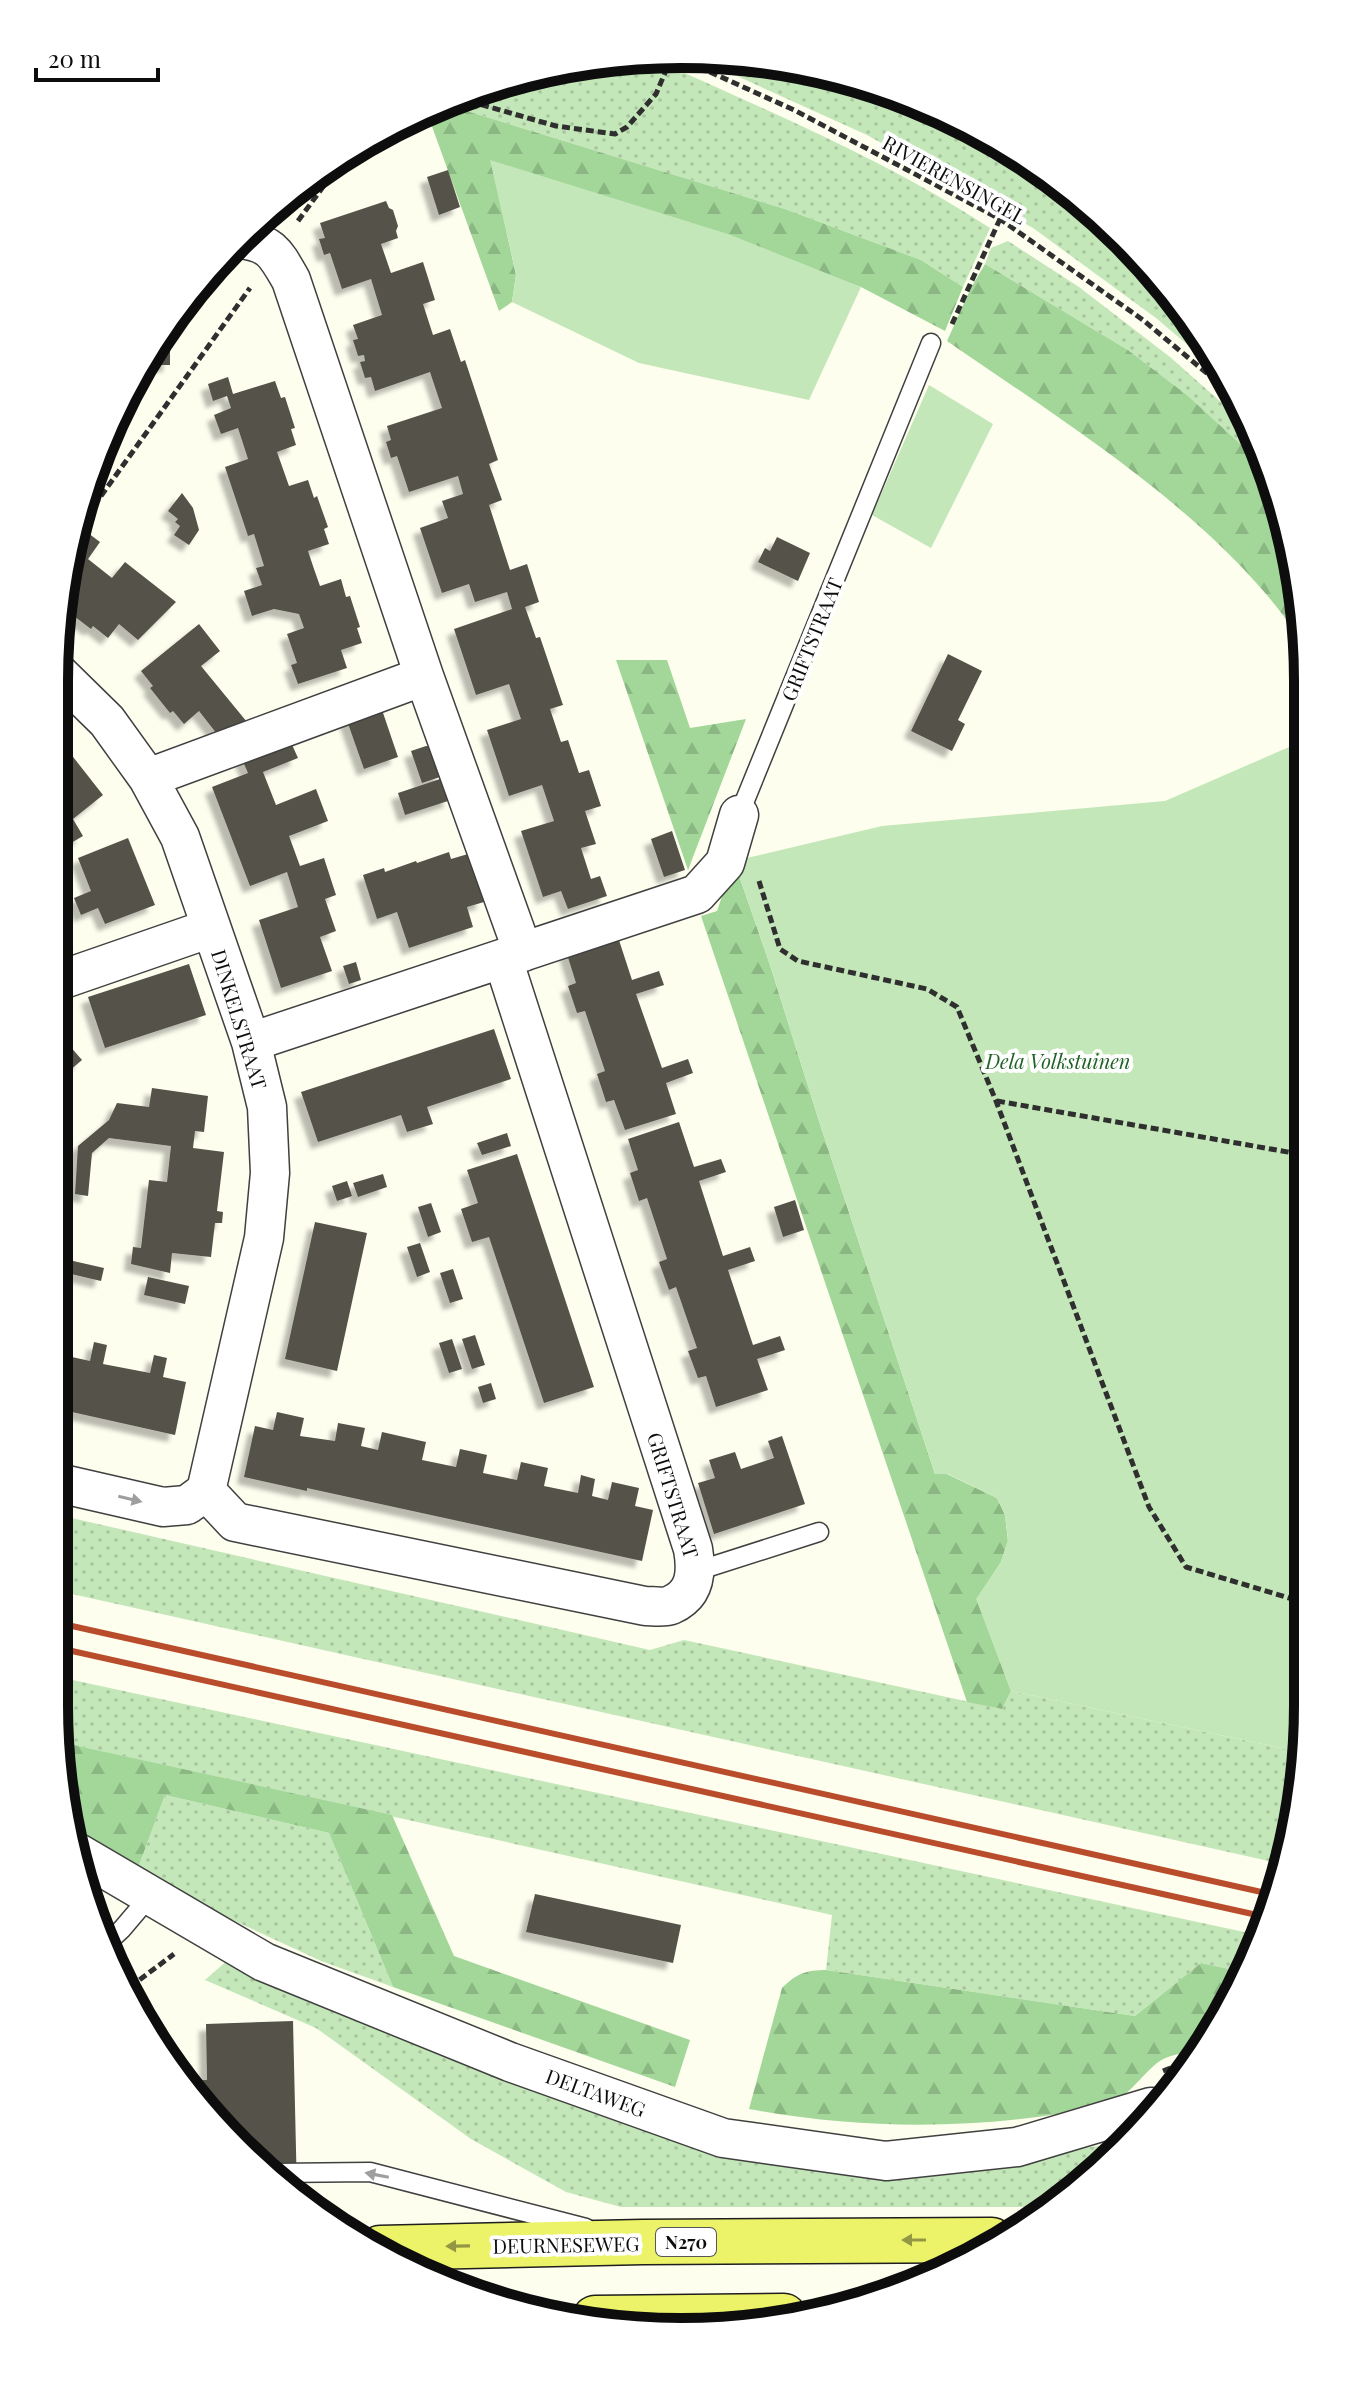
<svg xmlns="http://www.w3.org/2000/svg" width="1362" height="2386" viewBox="0 0 1362 2386" font-family="'Playfair Display',serif">
	<style>
		.grass { fill: url(#grass-dots) }
		.forest { fill: url(#forest-firs) }
		.garden { fill: #c4e7b9 }
		.building { fill: #55524a; filter: url(#shadow) }
		.lines { fill: none; stroke-linecap: round; stroke-linejoin: round }
		.service-casing { stroke: #404040; stroke-width: 21 }
		.minor-casing { stroke: #404040; stroke-width: 41 }
		.primary-casing { stroke: #1e1e1e; stroke-width: 47 }
		.path { stroke: #2f2f2f; stroke-width: 5; stroke-dasharray: 8 4; stroke-linecap: butt }
		.service { stroke: #fff; stroke-width: 18 }
		.minor { stroke: #fff; stroke-width: 38 }
		.primary { stroke: #edf369; stroke-width: 44 }
		.rail { stroke: #b84c2b; stroke-width: 6 }
		.oneway { fill: #9e9e9e }
		.oneway2 { fill: #939744 }
		.labels { text-anchor: middle; dominant-baseline: central; stroke-width: 8; stroke-linejoin: round; paint-order: stroke }
		.shield { fill: #fff; stroke: #565656; stroke-width: 2 }
		.shield-label { font-size: 18px; font-weight: bold; fill: #0d0d0d }
		.street-label { font-size: 20px; fill: #0d0d0d; stroke: #fff }
		.park-label { font-size: 20px; font-style: italic; fill: #206225; stroke: #fff }
		.rim { fill: none; stroke: #0d0d0d; stroke-width: 10 }
	</style>
	<defs>
		<pattern id="grass-dots" width="8" height="8" patternUnits="userSpaceOnUse" patternTransform="scale(2)"><rect width="8" height="8" fill="#c4e7b9"/><path d="M2 2h.1M6 6h.1" fill="none" stroke="#a7c59e" stroke-width="1.8" stroke-linecap="round"/></pattern>
		<pattern id="forest-firs" width="22" height="20" patternUnits="userSpaceOnUse" patternTransform="scale(2)"><rect width="22" height="20" fill="#a3d799"/><path d="M5 1l3.5 6h-7zM16 11l3.5 6h-7z" fill="#8bb783"/></pattern>
		<filter id="shadow"><feDropShadow dx="-7" dy="7" stdDeviation="2" flood-color="#0004"/></filter>
	</defs>
	<rect width="100%" height="100%" fill="#fdfeee"/>
	<path class="grass" d="M645,55C761,108 883,158 990,228L963,287L921,260L785,209L444,104L519,75Z
		M695,57L763,59L876,86L977,144L1103,221L1124,237L1203,333L1224,376L1156,318L1033,228L867,135Z
		M1008,241L1079,287L1170,357L1248,426L1270,471L1187,395L1128,350L985,264L991,248Z
		M54,1514L650,1650L684,1640L1002,1709L1011,1691L1305,1753L1287,1865L54,1590Z
		M54,1676L1258,1935L1243,1972L1201,1963L1135,2016L826,1970L832,1915L60,1742L54,1705Z
		M165,1795L329,1833L393,1987L321,1961L224,1916L138,1868Z
		M229,1959L718,2141L1025,2156L1098,2146L1127,2137L1094,2177L1045,2207H621L566,2192L471,2139L316,2028L205,1980Z"/>
	<path class="forest" d="M444,104L785,209L921,260L963,287L945,331L861,287L491,161L516,275L512,302L499,311L426,110Z
		M985,264L1128,350L1187,395L1270,471L1275,479L1303,600V642C1291,626 1279,609 1266,594C1181,494 1054,415 947,341L971,288Z
		M616,660H667L690,728L746,719L688,870Z
		M734,861L770,965L819,1121L935,1474H947L997,1498L1005,1515L1008,1541L1001,1562L977,1599L1011,1691L1002,1709L967,1702L701,916L717,911Z
		M60,1742L392,1815L454,1956L690,2040L675,2087L393,1987L329,1833L165,1795L138,1868L75,1833Z
		M1201,1963L1243,1972C1234,1993 1219,2039 1197,2049C1184,2054 1168,2054 1157,2063C1143,2074 1132,2091 1117,2100C1101,2110 1077,2111 1058,2114C955,2130 851,2128 749,2109L782,1988C796,1974 806,1970 826,1970L1135,2016Z"/>
	<path class="garden" d="M490,160L728,234L861,287L809,400L639,363L512,302L516,274Z
		M929,385L993,424L931,548L872,515Z
		M1303,741L1307,1746L1305,1753L1011,1691L976,1599L1001,1562L1008,1540L1005,1515L997,1498L948,1474H935L819,1121L770,965L734,861L882,826L1165,801Z"/>
	<path class="building" d="M448,170L460,207L439,215L427,177Z
		M386,201L389,208L393,210L398,226L396,231L398,238L381,244L391,273L423,262L435,300L423,304L433,335L450,329L461,362L465,360L498,460L489,464L502,500L489,505L510,570L527,564L539,602L525,607L536,638L540,637L563,705L550,709L561,742L568,740L579,773L589,770L601,806L585,811L596,844L581,848L591,879L600,876L607,896L568,909L561,891L543,897L521,831L554,821L542,785L509,796L487,730L521,719L509,684L476,695L454,629L512,609L507,592L475,602L469,584L442,593L420,528L448,518L442,501L463,494L458,476L409,492L397,456L391,458L386,442L391,440L387,426L442,408L430,372L375,391L371,377L365,378L360,362L365,361L364,355L358,356L353,340L358,339L353,325L382,315L371,279L342,289L330,253L324,255L319,239L325,238L320,223Z
		M170,323V365H151L152,353H148Z
		M228,377L233,394L275,381L281,398L285,397L295,428L291,429L296,445L277,452L289,486L308,480L314,498L317,496L328,527L324,529L329,544L308,551L314,569L320,586L341,579L346,597L350,596L360,627L357,628L362,643L341,650L347,668L298,684L291,665L297,663L287,634L304,628L299,614L274,609L252,616L244,591L262,585L256,568L264,566L254,534L248,536L225,467L248,459L238,428L221,434L214,415L231,408L227,396L213,401L208,384Z
		M182,493L193,508L199,530L189,545L174,535L180,526L175,522L178,519L168,511Z
		M84,530L100,542L88,559L112,578L125,562L176,602L138,640L119,624L108,638L93,626L91,629L66,610L68,607L62,602L65,583L69,578L66,576L71,546Z
		M777,537L810,553L798,581L758,562L765,548L770,551Z
		M199,624L220,651L201,666L247,722L217,734L199,711L184,724L173,711L170,713L150,688L153,686L141,671Z
		M948,654L982,671L958,720L965,724L952,751L911,731Z
		M380,704L398,757L364,769L345,715Z
		M289,738L298,758L263,772L276,805L316,789L328,821L289,836L300,866L324,858L336,895L325,899L336,931L320,937L332,971L281,988L259,920L298,907L287,872L250,886L212,787L248,773L241,757Z
		M59,739L103,795L73,819L83,836L59,850L68,865L56,872L55,831L61,827L55,820V741Z
		M426,746L434,747L443,776L422,783L411,751Z
		M443,778L451,800L405,815L398,793Z
		M672,831L685,870L664,877L651,839Z
		M128,838L155,905L105,924L98,908L81,915L74,898L91,891L78,858Z
		M449,852L451,859L468,854L484,902L467,907L473,927L409,948L397,912L377,919L363,875L384,868L385,872L416,861L417,863Z
		M617,934L632,980L659,971L664,985L636,994L662,1068L688,1059L693,1073L666,1083L676,1114L625,1130L614,1100L606,1102L597,1074L605,1071L585,1011L577,1013L568,986L576,983L566,951Z
		M356,962L361,980L349,984L343,966Z
		M189,964L206,1015L105,1048L88,997Z
		M55,1029L82,1060L55,1083Z
		M494,1029L511,1079L427,1107L433,1124L407,1132L401,1115L318,1142L301,1092Z
		M152,1088L208,1096L204,1132L195,1131L193,1148L224,1152L217,1211L223,1212L222,1223H215L211,1257L172,1253L170,1273L131,1264L133,1247L141,1248L149,1180L167,1182L171,1146L109,1138L92,1153L88,1196L75,1194L78,1146L109,1120L117,1103L149,1107Z
		M679,1122L694,1167L721,1159L726,1172L699,1181L723,1256L750,1247L755,1261L728,1270L753,1345L780,1336L785,1350L757,1359L768,1390L716,1407L706,1376L698,1378L688,1351L697,1348L676,1287L669,1290L659,1262L667,1259L647,1198L639,1201L630,1173L638,1170L628,1139Z
		M507,1133L511,1146L482,1155L477,1143Z
		M517,1154L594,1387L544,1403L489,1237L472,1242L461,1209L478,1203L467,1170Z
		M383,1174L387,1187L358,1197L353,1183Z
		M347,1181L352,1196L337,1201L332,1186Z
		M795,1200L804,1230L783,1237L774,1207Z
		M431,1203L441,1232L428,1237L418,1207Z
		M315,1222L367,1233L337,1371L285,1359Z
		M420,1243L430,1272L417,1277L407,1247Z
		M60,1258L104,1268L101,1281L67,1273L66,1277L56,1275Z
		M453,1269L463,1299L450,1303L440,1273Z
		M148,1277L189,1286L185,1304L144,1295Z
		M475,1335L485,1365L472,1369L462,1339Z
		M452,1339L462,1369L449,1373L439,1343Z
		M94,1342L107,1345L103,1364L150,1373L154,1355L167,1358L163,1377L186,1382L175,1435L54,1408V1353L90,1361Z
		M491,1383L496,1399L483,1403L478,1387Z
		M277,1412L304,1418L300,1436L335,1441L338,1423L365,1428L361,1446L378,1450L382,1432L426,1442L422,1460L456,1467L460,1449L474,1452L487,1455L483,1473L517,1480L521,1462L548,1468L544,1486L578,1493L581,1475L595,1479L592,1496L608,1500L612,1482L639,1488L635,1506L653,1510L642,1561L307,1488V1491L244,1477L255,1426L273,1430Z
		M782,1436L805,1504L714,1534L698,1483L715,1478L709,1460L735,1452L741,1469L774,1458L768,1441Z
		M535,1894L681,1925L673,1963L526,1932Z
		M293,2021L297,2193L183,2086L180,2081L207,2080L206,2024Z"/>
	<g class="lines">
		<defs>
			<path id="service" d="M739,815L931,343
				M697,1571L819,1532
				M107,1943L122,1929L150,1896
				M276,2173L370,2172L586,2228"/>
			<path id="minor" d="M240,239C272,243 276,254 291,280L424,676L523,952
				M148,778L424,676
				M55,982L211,928
				M251,1042L697,894L725,863L739,815
				M54,1482L163,1507L187,1505L206,1491L264,1238L270,1173L267,1107L251,1042L180,837L148,778L107,721L55,670
				M206,1491L235,1522L645,1606C653,1606 664,1608 671,1605C696,1594 697,1572 693,1549L503,959
				M78,1853L264,1962L510,2062L723,2138L886,2161L1017,2147L1151,2107"/>
			<path id="primary" d="M380,2248L643,2242L992,2240
				M595,2318L784,2316"/>
		</defs>
		<use href="#service" class="service-casing"/>
		<use href="#minor" class="minor-casing"/>
		<use href="#primary" class="primary-casing"/>
		<path class="path" d="M677,57L794,110L1000,219L1143,320L1233,395
			M458,98L556,126L615,134L627,127L656,94L672,56
			M298,221L347,154
			M952,324L1000,219
			M73,535L250,288
			M759,881L780,949L798,961L927,989L957,1007L996,1101L1149,1507L1186,1567L1306,1603
			M997,1101L1305,1155
			M130,1987L174,1954
			M1163,2071L1190,2060"/>
		<use href="#service" class="service"/>
		<use href="#minor" class="minor"/>
		<use href="#primary" class="primary"/>
		<path class="rail" d="M54,1622L1275,1895
			M54,1647L1266,1917"/>
	</g>
	<defs><path id="oneway-solid" d="M-6-.8H1V-3.2L6.5 0L1 3.2V.8H-6Z" transform="scale(2)"/></defs>
	<g class="oneway">
		<use href="#oneway-solid" transform="translate(130 1499) rotate(13)"/>
		<use href="#oneway-solid" transform="translate(377 2175) rotate(-169)"/>
	</g>
	<g class="oneway2">
		<use href="#oneway-solid" transform="translate(914 2240) rotate(180)"/>
		<use href="#oneway-solid" transform="translate(458 2246) rotate(179)"/>
	</g>
	<g class="labels">
		<rect class="shield" x="656" y="2228" width="60" height="28" rx="6"/>
		<g class="shield-label">
			<text x="686" y="2242">N270</text>
		</g>
		<g class="street-label">
			<text transform="translate(955 179) rotate(29)">RIVIERENSINGEL</text>
			<text transform="translate(811 639) rotate(-68)">GRIFTSTRAAT</text>
			<text transform="translate(240 1019) rotate(73)">DINKELSTRAAT</text>
			<text transform="translate(674 1495) rotate(73)">GRIFTSTRAAT</text>
			<text transform="translate(596 2092) rotate(20)">DELTAWEG</text>
			<text transform="translate(566 2244) rotate(-1)">DEURNESEWEG</text>
		</g>
		<g class="park-label">
			<text x="1058" y="1060">Dela Volkstuinen</text>
		</g>
	</g>
	<path d="M0 0H1362V2386H0ZM681 68H681A613 613 0 0 1 1294 681V1705A613 613 0 0 1 681 2318H681A613 613 0 0 1 68 1705V681A613 613 0 0 1 681 68Z" fill="#fff" fill-rule="evenodd"/>
	<path class="rim" d="M681 68H681A613 613 0 0 1 1294 681V1705A613 613 0 0 1 681 2318H681A613 613 0 0 1 68 1705V681A613 613 0 0 1 681 68Z"/>
	<path d="M36 68v12h122v-12" fill="none" stroke="#0d0d0d" stroke-width="4"/>
	<text x="48" y="68" font-size="24" fill="#0d0d0d" stroke="#ffffff" stroke-width="6" paint-order="stroke">20 m</text>
</svg>
